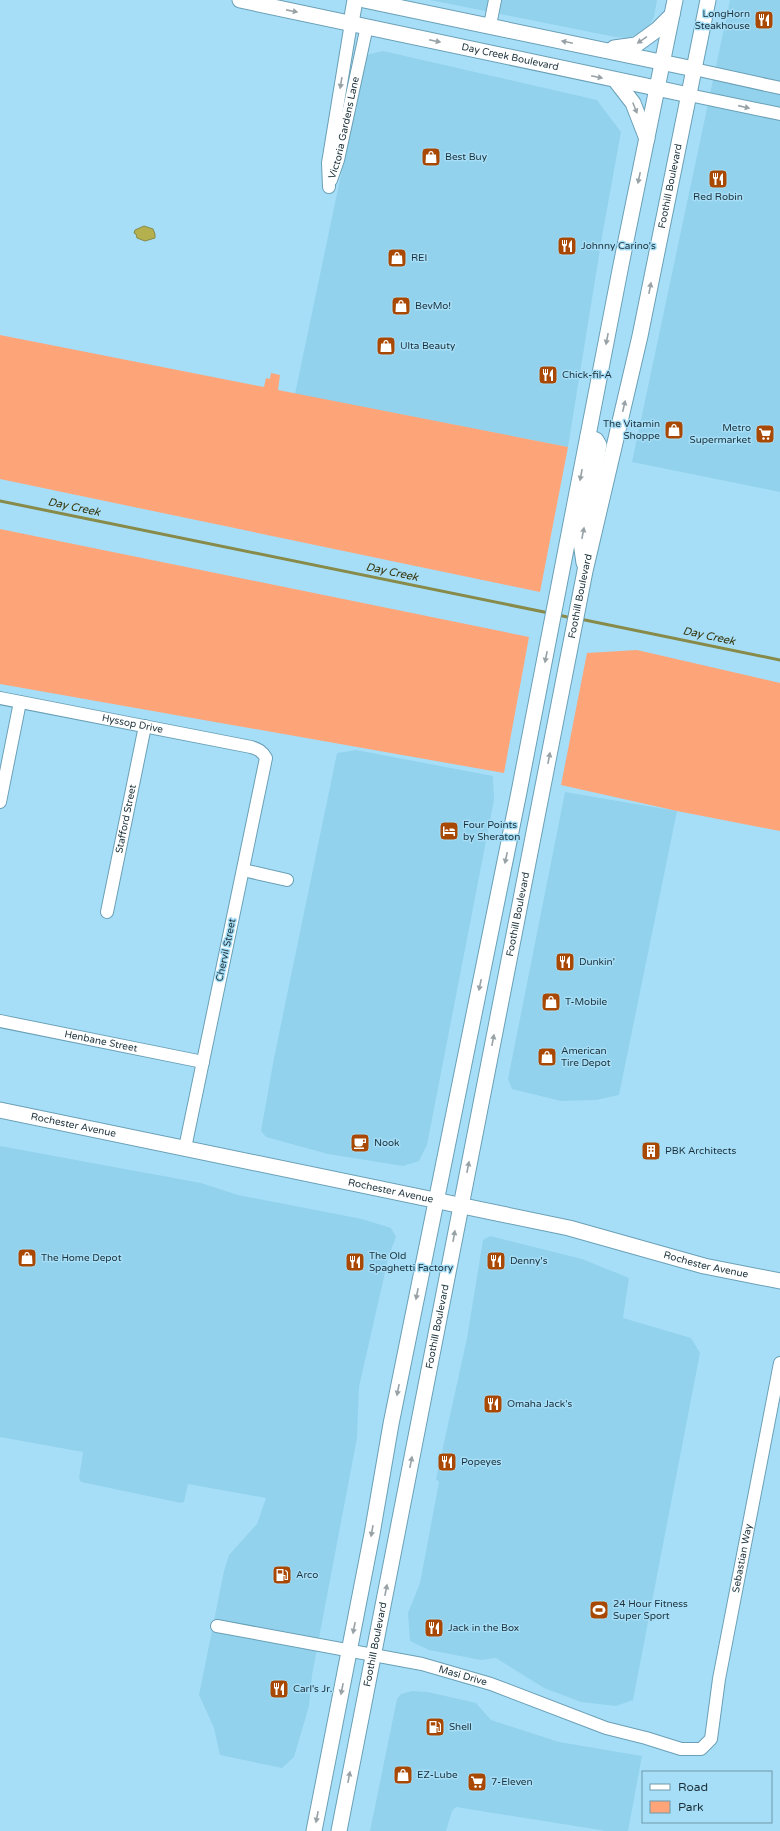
<svg xmlns="http://www.w3.org/2000/svg" width="780" height="1831" viewBox="0 0 780 1831" font-family="'Varela Round',sans-serif">
	<style>
		.built { fill: #92d2ed }
		.green { fill: #fda579 }
		.water { fill: #b5b04e; stroke: #878a48 }
		.lines { fill: none; stroke-linecap: round; stroke-linejoin: round }
		.stream { stroke: #878a48; stroke-width: 3 }
		.minor-casing { stroke: #6aa0b7; stroke-width: 14 }
		.major-casing { stroke: #6aa0b7; stroke-width: 17 }
		.minor { stroke: #fff; stroke-width: 12 }
		.major { stroke: #fff; stroke-width: 15 }
		.oneway { fill: #98a2a6 }
		.labels { text-anchor: middle; dominant-baseline: central; stroke-width: 3; stroke-linejoin: round; paint-order: stroke }
		.poi-label { font-size: 10px; fill: #1b313a; stroke: #a7def7; text-anchor: start }
		.street-label { font-size: 10px; fill: #1b313a; stroke: #a7def7 }
		.water-label { font-size: 11px; font-style: italic; fill: #353308; stroke: #a7def7 }
	</style>
	<rect width="100%" height="100%" fill="#a7def7"/>
	<path class="built" d="M430,0H657L654,17L649,26L637,35L628,38L615,37Z
		M730,0H780V492L632,462Z
		M383,51L597,100L621,132L603,231L568,447L295,394L366,55Z
		M356,750L493,776L494,800L427,1145L419,1161L403,1166L328,1154L266,1137L261,1131L274,1058L337,753Z
		M565,792L677,811L619,1095L596,1100L561,1101L512,1089L508,1079Z
		M0,1146L201,1183L238,1195L362,1219L391,1228L396,1237L389,1255L359,1387L357,1438L312,1675L309,1706L294,1757L282,1768L220,1755L214,1728L199,1695L224,1571L229,1555L257,1524L266,1498L188,1484L184,1502L181,1503L81,1482L79,1478L83,1452L0,1437Z
		M490,1236L582,1259L629,1278L623,1318L691,1338L700,1353L633,1700L616,1706L581,1702L544,1688L496,1658L481,1660L429,1650L410,1641L408,1613L420,1583L439,1482L436,1479L467,1338L483,1240Z
		M412,1691L428,1692L476,1703L491,1720L559,1742L642,1756L628,1831H606L456,1807L452,1811L446,1831H370L397,1699L401,1694Z"/>
	<path class="green" d="M0,335L264,387L266,378L270,379L271,373L280,375L278,390L568,447L540,592L0,479Z
		M0,529L529,637L504,773L0,684Z
		M637,650L780,683V831L677,811L561,785L587,653Z"/>
	<path class="water" d="M144,226L153,229L155,234V238L145,241L137,238L136,234L134,233L135,230Z"/>
	<g class="lines">
		<path class="stream" d="M0,501L549,613
			M558,615L572,618
			M580,619L780,660"/>
		<defs>
			<g id="minor">
				<path d="M490,25L495,0"/>
				<path d="M694,69L780,88"/>
				<path d="M689,95L780,114"/>
				<path id="s1" d="M331,180L338,160L367,26"/>
				<path d="M329,187L328,163L351,23"/>
				<path id="s2" d="M0,698L251,747C258,749 262,751 266,758L185,1148"/>
				<path d="M0,802L20,702"/>
				<path d="M243,870L287,880"/>
				<path id="s3" d="M107,912L145,726"/>
				<path id="s4" d="M0,1021L203,1062"/>
				<path id="s5" d="M217,1626L422,1664L491,1684L606,1728L646,1738L681,1749H701L711,1739L719,1679L780,1363"/>
			</g>
			<g id="major">
				<path id="s6" d="M240,0L689,95"/>
				<path d="M364,0L694,69"/>
				<path d="M351,23L355,0"/>
				<path d="M614,48L636,45L658,29L672,15"/>
				<path d="M616,81L633,103L647,139"/>
				<path d="M584,563L581,542L599,445L596,440L588,437"/>
				<path id="s7" d="M0,1110L569,1228L704,1266L780,1281"/>
				<path d="M314,1831L372,1534L391,1424L519,792L621,265L675,0"/>
				<path id="s8" d="M339,1831L585,571L640,336L708,0"/>
			</g>
		</defs>
		<use href="#minor" class="minor-casing"/>
		<use href="#major" class="major-casing"/>
		<use href="#minor" class="minor"/>
		<use href="#major" class="major"/>
	</g>
	<defs><path id="oneway-solid" d="M-6-.8H1V-3.2L6.5 0L1 3.2V.8H-6Z"/></defs>
	<g class="oneway">
		<use href="#oneway-solid" transform="translate(292 11) rotate(11)"/>
		<use href="#oneway-solid" transform="translate(642 40) rotate(146)"/>
		<use href="#oneway-solid" transform="translate(435 41) rotate(12)"/>
		<use href="#oneway-solid" transform="translate(567 42) rotate(-168)"/>
		<use href="#oneway-solid" transform="translate(597 77) rotate(12)"/>
		<use href="#oneway-solid" transform="translate(341 83) rotate(99)"/>
		<use href="#oneway-solid" transform="translate(744 107) rotate(13)"/>
		<use href="#oneway-solid" transform="translate(635 108) rotate(68)"/>
		<use href="#oneway-solid" transform="translate(639 178) rotate(102)"/>
		<use href="#oneway-solid" transform="translate(650 288) rotate(-79)"/>
		<use href="#oneway-solid" transform="translate(607 339) rotate(101)"/>
		<use href="#oneway-solid" transform="translate(624 406) rotate(-77)"/>
		<use href="#oneway-solid" transform="translate(581 475) rotate(101)"/>
		<use href="#oneway-solid" transform="translate(583 533) rotate(-79)"/>
		<use href="#oneway-solid" transform="translate(546 657) rotate(101)"/>
		<use href="#oneway-solid" transform="translate(549 758) rotate(-79)"/>
		<use href="#oneway-solid" transform="translate(506 858) rotate(102)"/>
		<use href="#oneway-solid" transform="translate(480 985) rotate(102)"/>
		<use href="#oneway-solid" transform="translate(493 1040) rotate(-79)"/>
		<use href="#oneway-solid" transform="translate(468 1167) rotate(-79)"/>
		<use href="#oneway-solid" transform="translate(454 1236) rotate(-80)"/>
		<use href="#oneway-solid" transform="translate(417 1294) rotate(101)"/>
		<use href="#oneway-solid" transform="translate(398 1390) rotate(101)"/>
		<use href="#oneway-solid" transform="translate(411 1462) rotate(-79)"/>
		<use href="#oneway-solid" transform="translate(372 1531) rotate(100)"/>
		<use href="#oneway-solid" transform="translate(386 1590) rotate(-79)"/>
		<use href="#oneway-solid" transform="translate(354 1628) rotate(101)"/>
		<use href="#oneway-solid" transform="translate(342 1689) rotate(101)"/>
		<use href="#oneway-solid" transform="translate(349 1777) rotate(-79)"/>
		<use href="#oneway-solid" transform="translate(317 1817) rotate(101)"/>
	</g>
	<defs>
		<symbol id="restaurant-square" viewBox="-11 -11 22 22"><rect x="-9" y="-9" width="18" height="18" rx="4" fill="#a94802" stroke="#a7def7"/><path d="M-5-6h1v4h1v-4h1v4h1v-4h1v5L-1.5 .5V6h-2V.5L-5-1ZM5-6V6H3V1.5H1.5Q1.5-4 5-6Z" fill="#fff"/></symbol>
		<symbol id="shop-square" viewBox="-11 -11 22 22"><rect x="-9" y="-9" width="18" height="18" rx="4" fill="#a94802" stroke="#a7def7"/><path d="M-5-2.5h2.3a2.7 3.5 0 0 1 5.4 0H5L5.5 6h-11ZM-1.5-2.5h3a1.5 2.3 0 0 0-3 0Z" fill="#fff"/></symbol>
		<symbol id="supermarket-square" viewBox="-11 -11 22 22"><rect x="-9" y="-9" width="18" height="18" rx="4" fill="#a94802" stroke="#a7def7"/><path d="M-6-5.5h2.5l.6 2H6L4.5 2H-2.5L-4.4-4H-6ZM-1.5 3.2a1.3 1.3 0 1 0 .1 0ZM3 3.2a1.3 1.3 0 1 0 .1 0Z" fill="#fff"/></symbol>
		<symbol id="hotel-square" viewBox="-11 -11 22 22"><rect x="-9" y="-9" width="18" height="18" rx="4" fill="#a94802" stroke="#a7def7"/><path d="M-6-4.5h1.5V1H6V5H4.5V3h-9V5H-6ZM-4 0a1.8 1.8 0 1 1 3.6 0ZM.5 0V-2.5h3Q6-2.5 6 0Z" fill="#fff"/></symbol>
		<symbol id="cafe-square" viewBox="-11 -11 22 22"><rect x="-9" y="-9" width="18" height="18" rx="4" fill="#a94802" stroke="#a7def7"/><path d="M-5.5-4.5H6V0H3Q3 3.5 0 3.5H-2.5Q-5.5 3.5-5.5 0ZM3-3.2v2h1.7v-2ZM-6 4.5H4V6H-6Z" fill="#fff"/></symbol>
		<symbol id="building-square" viewBox="-11 -11 22 22"><rect x="-9" y="-9" width="18" height="18" rx="4" fill="#a94802" stroke="#a7def7"/><path d="M-4-6H4V6H1V3H-1V6H-4ZM-2.5-4.3h1.7v1.8h-1.7ZM.8-4.3h1.7v1.8H.8ZM-2.5-1h1.7V.8h-1.7ZM.8-1h1.7V.8H.8Z" fill="#fff"/></symbol>
		<symbol id="fuel-square" viewBox="-11 -11 22 22"><rect x="-9" y="-9" width="18" height="18" rx="4" fill="#a94802" stroke="#a7def7"/><path d="M-5.5-6h7V0h2V4h1.3V-2.5L3-4.5l.8-.8L6-3V5H2.5V1h-1V6h-7ZM-4.2-4.7v3.2H.2V-4.7Z" fill="#fff"/></symbol>
		<symbol id="stadium-square" viewBox="-11 -11 22 22"><rect x="-9" y="-9" width="18" height="18" rx="4" fill="#a94802" stroke="#a7def7"/><path d="M0-5a6.5 5 0 1 0 0 10a6.5 5 0 1 0 0-10ZM-3.5-1.8h7v3.6h-7Z" fill="#fff"/></symbol>
	</defs>
	<g fill-rule="evenodd">
		<use href="#restaurant-square" x="753" y="9" width="22" height="22"/>
		<use href="#shop-square" x="420" y="146" width="22" height="22"/>
		<use href="#restaurant-square" x="707" y="168" width="22" height="22"/>
		<use href="#restaurant-square" x="556" y="235" width="22" height="22"/>
		<use href="#shop-square" x="386" y="247" width="22" height="22"/>
		<use href="#shop-square" x="390" y="295" width="22" height="22"/>
		<use href="#shop-square" x="375" y="335" width="22" height="22"/>
		<use href="#restaurant-square" x="537" y="364" width="22" height="22"/>
		<use href="#shop-square" x="663" y="419" width="22" height="22"/>
		<use href="#supermarket-square" x="754" y="423" width="22" height="22"/>
		<use href="#hotel-square" x="438" y="820" width="22" height="22"/>
		<use href="#restaurant-square" x="554" y="951" width="22" height="22"/>
		<use href="#shop-square" x="540" y="991" width="22" height="22"/>
		<use href="#shop-square" x="536" y="1046" width="22" height="22"/>
		<use href="#cafe-square" x="349" y="1132" width="22" height="22"/>
		<use href="#building-square" x="640" y="1140" width="22" height="22"/>
		<use href="#shop-square" x="16" y="1247" width="22" height="22"/>
		<use href="#restaurant-square" x="485" y="1250" width="22" height="22"/>
		<use href="#restaurant-square" x="344" y="1251" width="22" height="22"/>
		<use href="#restaurant-square" x="482" y="1393" width="22" height="22"/>
		<use href="#restaurant-square" x="436" y="1451" width="22" height="22"/>
		<use href="#fuel-square" x="271" y="1564" width="22" height="22"/>
		<use href="#stadium-square" x="588" y="1599" width="22" height="22"/>
		<use href="#restaurant-square" x="423" y="1617" width="22" height="22"/>
		<use href="#restaurant-square" x="268" y="1678" width="22" height="22"/>
		<use href="#fuel-square" x="424" y="1716" width="22" height="22"/>
		<use href="#shop-square" x="392" y="1764" width="22" height="22"/>
		<use href="#supermarket-square" x="466" y="1771" width="22" height="22"/>
	</g>
	<g class="labels">
		<g class="poi-label">
			<text x="750" y="14" text-anchor="end">LongHorn<tspan x="750" dy="12">Steakhouse</tspan></text>
			<text x="445" y="157">Best Buy</text>
			<text x="718" y="197" text-anchor="middle">Red Robin</text>
			<text x="581" y="246">Johnny Carino's</text>
			<text x="411" y="258">REI</text>
			<text x="415" y="306">BevMo!</text>
			<text x="400" y="346">Ulta Beauty</text>
			<text x="562" y="375">Chick-fil-A</text>
			<text x="660" y="424" text-anchor="end">The Vitamin<tspan x="660" dy="12">Shoppe</tspan></text>
			<text x="751" y="428" text-anchor="end">Metro<tspan x="751" dy="12">Supermarket</tspan></text>
			<text x="463" y="825">Four Points<tspan x="463" dy="12">by Sheraton</tspan></text>
			<text x="579" y="962">Dunkin'</text>
			<text x="565" y="1002">T-Mobile</text>
			<text x="561" y="1051">American<tspan x="561" dy="12">Tire Depot</tspan></text>
			<text x="374" y="1143">Nook</text>
			<text x="665" y="1151">PBK Architects</text>
			<text x="369" y="1256">The Old<tspan x="369" dy="12">Spaghetti Factory</tspan></text>
			<text x="41" y="1258">The Home Depot</text>
			<text x="510" y="1261">Denny's</text>
			<text x="507" y="1404">Omaha Jack's</text>
			<text x="461" y="1462">Popeyes</text>
			<text x="296" y="1575">Arco</text>
			<text x="613" y="1604">24 Hour Fitness<tspan x="613" dy="12">Super Sport</tspan></text>
			<text x="448" y="1628">Jack in the Box</text>
			<text x="293" y="1689">Carl's Jr.</text>
			<text x="449" y="1727">Shell</text>
			<text x="417" y="1775">EZ-Lube</text>
			<text x="491" y="1782">7-Eleven</text>
		</g>
		<g class="street-label">
			<text stroke="none"><textPath href="#s6" startOffset="276">Day Creek Boulevard</textPath></text>
			<text stroke="none"><textPath href="#s1" startOffset="54">Victoria Gardens Lane</textPath></text>
			<text stroke="none"><textPath href="#s8" startOffset="1678">Foothill Boulevard</textPath></text>
			<text stroke="none"><textPath href="#s8" startOffset="1258">Foothill Boulevard</textPath></text>
			<text stroke="none"><textPath href="#s2" startOffset="135">Hyssop Drive</textPath></text>
			<text stroke="none"><textPath href="#s3" startOffset="95">Stafford Street</textPath></text>
			<text stroke="none"><textPath href="#s8" startOffset="934">Foothill Boulevard</textPath></text>
			<text transform="translate(226 950) rotate(-78)">Chervil Street</text>
			<text stroke="none"><textPath href="#s4" startOffset="103">Henbane Street</textPath></text>
			<text stroke="none"><textPath href="#s7" startOffset="75">Rochester Avenue</textPath></text>
			<text stroke="none"><textPath href="#s7" startOffset="399">Rochester Avenue</textPath></text>
			<text stroke="none"><textPath href="#s7" startOffset="723">Rochester Avenue</textPath></text>
			<text stroke="none"><textPath href="#s8" startOffset="514">Foothill Boulevard</textPath></text>
			<text stroke="none"><textPath href="#s5" startOffset="699">Sebastian Way</textPath></text>
			<text stroke="none"><textPath href="#s8" startOffset="190">Foothill Boulevard</textPath></text>
			<text stroke="none"><textPath href="#s5" startOffset="251">Masi Drive</textPath></text>
		</g>
		<g class="water-label">
			<text transform="translate(74 507) rotate(12)">Day Creek</text>
			<text transform="translate(392 572) rotate(12)">Day Creek</text>
			<text transform="translate(709 636) rotate(12)">Day Creek</text>
		</g>
	</g>
	<rect x="642" y="1771" width="130" height="52" fill="#a7def7" stroke="#6f99ab"/>
	<rect x="650" y="1784" width="20" height="6" fill="#ffffff" stroke="#6f99ab"/>
	<text x="678" y="1791" font-size="12" fill="#1b313a">Road</text>
	<rect x="650" y="1801" width="20" height="12" fill="#fda579" stroke="#6f99ab"/>
	<text x="678" y="1811" font-size="12" fill="#1b313a">Park</text>
</svg>
